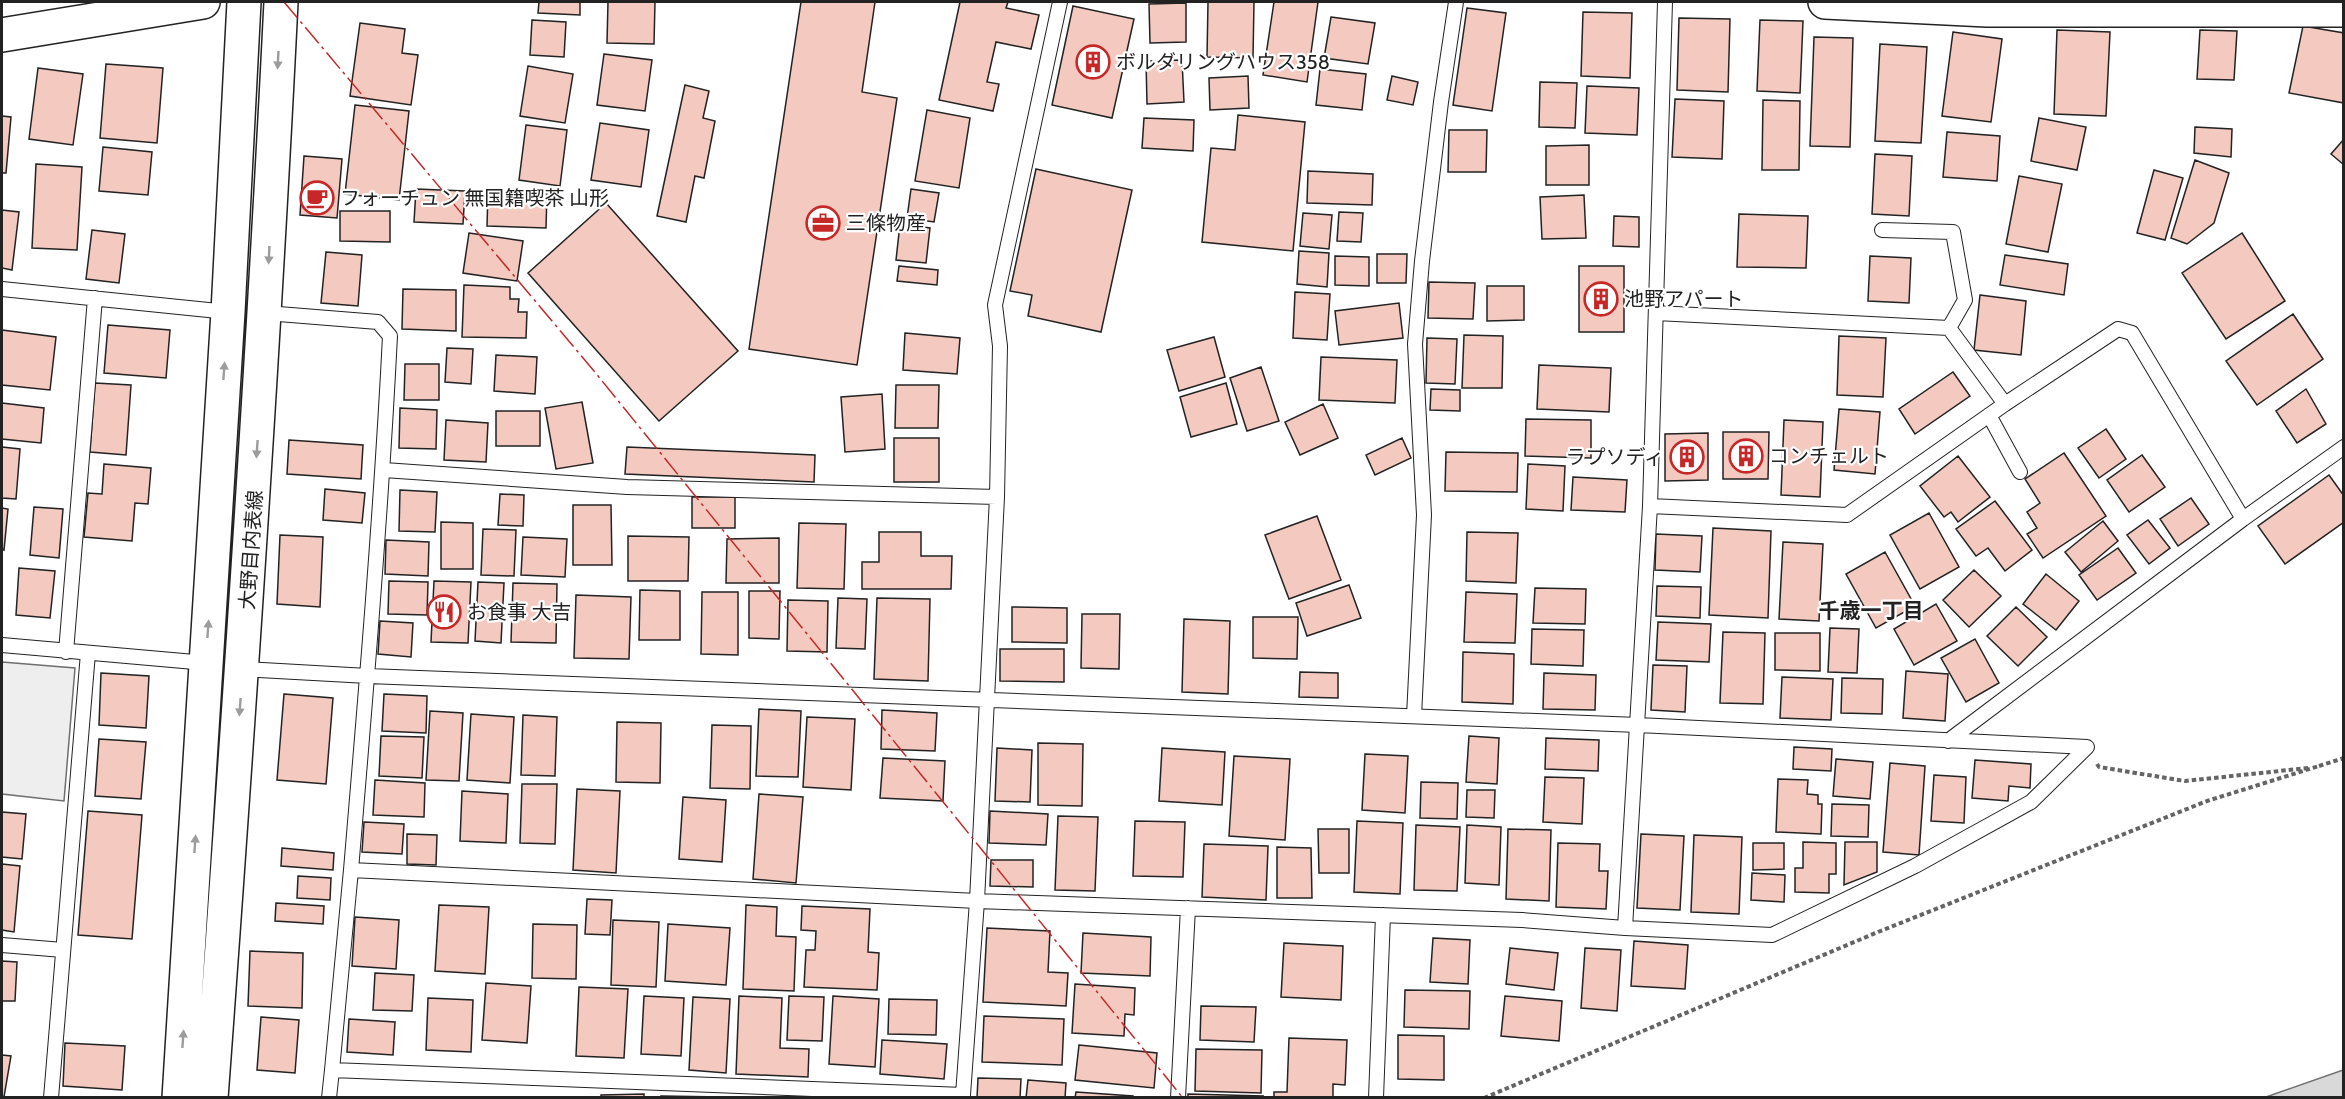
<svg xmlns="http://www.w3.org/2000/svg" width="2345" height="1099" viewBox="0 0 2345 1099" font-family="Cabin,'Noto Sans JP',sans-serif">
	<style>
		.green { fill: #eee; stroke: #6f6f6f; stroke-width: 1.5 }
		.water { fill: #d9d9d9; stroke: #6f6f6f; stroke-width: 1.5 }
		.building { fill: #f3c9c0; stroke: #222; stroke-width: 1.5 }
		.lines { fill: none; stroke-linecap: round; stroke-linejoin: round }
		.lane-casing { stroke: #222; stroke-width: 16 }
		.secondary-casing { stroke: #222; stroke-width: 36 }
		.primary-casing { stroke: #222; stroke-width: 36 }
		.path { stroke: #646464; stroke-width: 4; stroke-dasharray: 4.5 3; stroke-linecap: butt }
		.lane { stroke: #fff; stroke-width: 14 }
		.secondary { stroke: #fff; stroke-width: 33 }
		.primary { stroke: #fff; stroke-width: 33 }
		.power { stroke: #c62828; stroke-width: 1.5; stroke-dasharray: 21 4.5 3 4.5; stroke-linecap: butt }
		.oneway { fill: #9c9c9c }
		.labels { text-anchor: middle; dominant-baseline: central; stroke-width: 4.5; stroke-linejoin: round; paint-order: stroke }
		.poi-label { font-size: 20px; fill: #222; stroke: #fff; text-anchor: start }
		.street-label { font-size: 20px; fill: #222; stroke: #fff }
		.neighbourhood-label { font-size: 21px; font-weight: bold; fill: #222; stroke: #fff }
	</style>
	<rect width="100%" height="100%" fill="#fff"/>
	<path class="green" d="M2,662L75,668L64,801L2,794Z"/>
	<path class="water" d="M2343,1070V1097H2266Z"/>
	<path class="building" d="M539,2H580V15L538,13Z
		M608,2H655L654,44L607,43Z
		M801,2H875L862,92L897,98L857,365L749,349Z
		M960,2H1008L1006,8L1039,15L1031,49L996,42L987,82L999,84L993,111L939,100Z
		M1208,2H1254L1253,58L1207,57Z
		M1274,2H1318L1307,82L1263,75Z
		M1186,3V42L1150,43L1149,4Z
		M1073,6L1134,19L1112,118L1052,105Z
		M1467,8L1506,13L1492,111L1453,105Z
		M1583,12L1632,13L1630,78L1581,76Z
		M1331,17L1375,23L1368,64L1324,58Z
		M1679,18L1730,19L1728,92L1677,90Z
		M532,20L566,22L564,57L530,55Z
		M1760,20L1803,21L1800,93L1757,91Z
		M360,23L405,29L402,53L418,55L411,105L350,96Z
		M2303,26L2344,33V103L2289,93Z
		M2057,30L2110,32L2106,116L2054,114Z
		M2200,30L2237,31L2234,80L2197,79Z
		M1953,32L2002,39L1991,122L1942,116Z
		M1814,37L1853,38L1850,147L1810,146Z
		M1880,44L1927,47L1921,143L1875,141Z
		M604,54L652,60L645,111L597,105Z
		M1182,60L1184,102L1147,104L1146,61Z
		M106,64L163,68L157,143L100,138Z
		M528,66L573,74L565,123L520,116Z
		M38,68L83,74L73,145L29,139Z
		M1320,69L1366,74L1362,110L1316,105Z
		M1248,76L1249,108L1210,110L1209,78Z
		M1392,76L1418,82L1413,105L1387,100Z
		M1540,82L1577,83L1575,128L1539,127Z
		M685,85L709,91L703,118L715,121L704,178L695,176L686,222L657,216Z
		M1587,86L1639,88L1637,135L1585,133Z
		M1675,99L1724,101L1722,159L1672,157Z
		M1763,100L1800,101L1799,170H1762Z
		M355,105L409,111L399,200L345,194Z
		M927,110L970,118L959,188L915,181Z
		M1238,115L1305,122L1293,251L1202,242L1211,148L1235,150Z
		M2,116L11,117L6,173H2Z
		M1144,118L1194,120L1193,151L1142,148Z
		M2039,118L2086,127L2077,170L2031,161Z
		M600,123L649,130L641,187L591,180Z
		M526,125L567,130L560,186L519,180Z
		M2195,127L2232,129L2231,157L2194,153Z
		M1449,130H1487L1486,172H1448Z
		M1947,132L2000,136L1997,181L1943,177Z
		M2344,139V165L2331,154Z
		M1589,145V185H1546V146Z
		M103,147L152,152L148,195L99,191Z
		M1875,154L1912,156L1909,216L1872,214Z
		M304,156L342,159L337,218L300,215Z
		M2195,160L2229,173L2214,223L2187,244L2171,238Z
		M36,164L82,167L77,250L32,248Z
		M1036,169L1132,190L1101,332L1028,316L1032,295L1010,291Z
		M2154,170L2183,178L2165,240L2137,233Z
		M1308,171L1373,174L1372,205L1307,203Z
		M2019,176L2062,184L2048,252L2006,244Z
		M416,189L465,191L463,224L414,222Z
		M911,189L939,193L934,222L907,218Z
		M488,191L547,193L546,228L487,226Z
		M1584,195L1586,238L1542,239L1540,197Z
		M606,203L738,351L659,421L528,273Z
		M2,210L19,212L12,270L2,268Z
		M340,211H390V242L340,241Z
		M1339,212L1363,213L1361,242L1337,241Z
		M1303,213L1332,215L1329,249L1300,246Z
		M1739,214L1808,216L1806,268L1737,267Z
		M1614,216L1639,217V247L1613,246Z
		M900,224L930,228L926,263L896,260Z
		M92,230L125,234L119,283L86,279Z
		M469,233L523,241L517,281L463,273Z
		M2242,233L2285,301L2226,339L2182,273Z
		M1299,251L1329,253L1327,287L1297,284Z
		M326,252L362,255L358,306L321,303Z
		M1377,254H1407L1406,283H1377Z
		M2005,255L2068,264L2064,295L2000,285Z
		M1335,256L1369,257V286L1335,285Z
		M1870,256L1911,258L1909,303L1868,301Z
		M899,266L938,270L937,285L897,281Z
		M1579,266H1624V332H1579Z
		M1429,282L1475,283L1473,319L1428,318Z
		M464,285L510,287V299H519L518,312H527L526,338L462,337Z
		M1487,286H1524V320L1487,321Z
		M403,289L456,290V331L402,329Z
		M1295,292L1330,294L1327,340L1293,338Z
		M1980,295L2026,301L2021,355L1974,350Z
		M1399,303L1403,338L1339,345L1335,311Z
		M2293,314L2323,359L2257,405L2226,361Z
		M108,325L170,330L166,378L104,373Z
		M2,330L56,337L50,390L2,385Z
		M905,333L960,338L957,374L903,370Z
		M1464,335L1503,336L1502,388H1462Z
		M1839,336L1886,338L1883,397L1837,395Z
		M1214,337L1225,377L1179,391L1167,350Z
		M1427,338L1457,339L1455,384L1426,383Z
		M447,348L473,349L471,384L445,382Z
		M496,355L537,357L535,394L494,391Z
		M1321,357L1397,360L1395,403L1319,400Z
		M405,364H439V400H404Z
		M1539,365L1611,368L1609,412L1537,409Z
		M1261,367L1279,421L1247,431L1230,378Z
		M1953,372L1970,396L1915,434L1899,409Z
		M95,383L131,385L126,455L90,452Z
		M1226,383L1237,424L1191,437L1180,397Z
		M896,385H939L938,428H895Z
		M1431,389L1460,390V411L1430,410Z
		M2306,389L2326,424L2297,443L2276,411Z
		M882,394L885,449L845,452L841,397Z
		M582,402L593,463L556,469L545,408Z
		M2,403L44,408L41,443L2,439Z
		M1323,404L1338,438L1300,455L1285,422Z
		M400,408L437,410L436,449L399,448Z
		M1839,409L1880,412L1875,474L1834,470Z
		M496,411H540V446H496Z
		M1526,419L1591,420V458L1525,456Z
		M446,420L488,423L486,462L444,460Z
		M1784,420L1823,422L1820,497L1781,495Z
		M2106,429L2126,459L2099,478L2078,448Z
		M1723,432H1769L1768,479H1723Z
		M1708,433V480L1665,481V434Z
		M894,438H939V482H894Z
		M1402,438L1411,458L1375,475L1366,455Z
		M289,440L363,445L361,479L287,474Z
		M2,447L20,449L16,499L2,498Z
		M627,447L815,455L814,482L625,474Z
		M1446,452L1518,453L1517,492L1445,491Z
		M2064,453L2106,516L2043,558L2027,534L2037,528L2027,512L2040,503L2025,479Z
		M2142,455L2165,487L2129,512L2107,480Z
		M1958,456L1990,497L1958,522L1951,512L1944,517L1920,486Z
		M104,464L151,468L148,504L135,503L132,541L84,537L88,493L102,494Z
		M1528,464L1565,466L1563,511L1526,509Z
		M2329,475L2344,496V522L2285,564L2258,526Z
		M1573,477L1627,480L1625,512L1571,510Z
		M325,489L365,493L362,523L323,520Z
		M400,490L437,492L435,532L399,531Z
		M500,494L524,495L523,526L498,525Z
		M692,497H735V528H692Z
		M2191,498L2209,524L2178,546L2160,519Z
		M1995,501L2032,550L2005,571L1988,548L1976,556L1956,529Z
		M573,505H611L612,565H573Z
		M34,507L63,509L59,558L30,555Z
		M2,508L8,509L4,550L2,549Z
		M1929,513L1959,567L1920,589L1890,535Z
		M1317,516L1341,580L1289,599L1265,535Z
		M2148,520L2170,548L2149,564L2127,535Z
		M2103,521L2118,541L2081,572L2065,552Z
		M441,522L473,523V569H441Z
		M799,523L846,524L844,589L797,588Z
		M1713,528L1771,531L1768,618L1709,615Z
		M483,529L516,530L514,576L481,575Z
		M879,532H921V556H952L951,589H862V562H879Z
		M1467,532L1518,533L1516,583L1466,581Z
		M1656,534L1702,536L1700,572L1655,570Z
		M280,535L323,537L320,607L277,604Z
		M628,536L689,537L688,581H628Z
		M523,537L567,539L565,577L521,575Z
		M779,538V583H726L727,539Z
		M386,540L429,542L428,576L385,574Z
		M1783,542L1823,544L1819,621L1779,619Z
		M2118,548L2136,573L2097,600L2079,575Z
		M1885,552L1915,606L1876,628L1846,574Z
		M19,568L55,571L50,618L16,615Z
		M1974,570L2001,596L1969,627L1943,600Z
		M2046,574L2079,601L2056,630L2023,604Z
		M389,581L428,582L427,615L388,614Z
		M434,581L471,582L468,643L431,642Z
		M478,582L504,583L501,643L475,641Z
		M513,583L557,584L556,643L511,642Z
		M1349,585L1361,618L1307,636L1296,603Z
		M1657,586L1701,587L1700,618L1656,616Z
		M1535,588L1586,589L1585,624L1533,623Z
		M640,590L680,591V640H639Z
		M749,591H780L779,639L749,638Z
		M702,592H738V655L701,654Z
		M1466,592L1517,594L1515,643L1464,642Z
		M576,595L631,597L629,659L574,658Z
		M838,598L867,599L865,649L836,648Z
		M877,598L930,599L928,681L874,679Z
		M788,600L828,601L827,652L787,651Z
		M1936,604L1957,641L1914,665L1894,629Z
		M1012,607L1067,608V643L1012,642Z
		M2016,607L2047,637L2018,666L1987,636Z
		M1082,614H1120L1119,669L1081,668Z
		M1253,617H1298L1297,659L1253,658Z
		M1184,619L1230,621L1228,694L1182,692Z
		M380,621L413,623L411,657L378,654Z
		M1658,622L1711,624L1709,662L1656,660Z
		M1830,628L1859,629L1857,673L1828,672Z
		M1532,629L1584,630L1583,666L1531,664Z
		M1723,632L1765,633L1763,704L1720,703Z
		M1775,633H1820V671L1775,670Z
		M1975,639L1999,683L1966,702L1941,658Z
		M1000,649H1064V682L1000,681Z
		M1463,652L1514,654L1513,704L1462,702Z
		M1653,665L1687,666L1685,712L1651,710Z
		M1906,671L1948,674L1945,721L1903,718Z
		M1300,672L1338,673V698L1299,697Z
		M101,673L149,676L146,728L99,725Z
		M1544,673L1596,675L1595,710L1543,709Z
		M1782,677L1833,679L1831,720L1780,718Z
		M1842,678L1883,679L1882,714L1841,713Z
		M284,694L333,698L326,784L277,780Z
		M384,694L427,696L426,733L382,731Z
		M759,709L801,711L798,777L756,776Z
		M882,710L937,713L935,751L881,749Z
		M430,711L463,713L459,781L426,780Z
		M471,714L514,717L510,783L467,780Z
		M523,715L557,717L555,776L521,775Z
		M807,717L855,719L851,790L803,787Z
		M617,722L661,723L660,783L616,782Z
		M712,725L751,726L750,789L710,788Z
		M381,736L424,737L422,778L379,776Z
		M1469,736L1499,738L1497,784L1466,782Z
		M1546,738L1599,740L1598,771L1545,769Z
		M99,739L146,742L141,799L95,796Z
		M1038,743L1083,744L1082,806L1038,805Z
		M1794,747L1832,749L1831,771L1793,769Z
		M997,748L1032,750L1030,802L995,801Z
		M1162,748L1225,752L1222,805L1159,801Z
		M1365,754L1408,756L1405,813L1362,810Z
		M1234,756L1290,759L1285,840L1229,836Z
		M883,758L945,761L943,801L880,798Z
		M1836,759L1873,762L1870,799L1833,796Z
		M1975,760L2031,764L2030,788L2009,786L2008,801L1972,798Z
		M1890,763L1925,766L1919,855L1883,852Z
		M1934,775L1966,777L1964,823L1931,821Z
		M1545,777L1584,778L1582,824L1543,822Z
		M1778,779L1808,780L1807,794L1818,795V804H1822L1821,834L1776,832Z
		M375,780L425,783L424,817L373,815Z
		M1421,782L1458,783L1457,819L1420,818Z
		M522,784H557L555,844L520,843Z
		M577,789L620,791L616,873L573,870Z
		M1467,790H1495L1494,818L1466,817Z
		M462,791L508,794L506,843L460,841Z
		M759,794L803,797L796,883L753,879Z
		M683,797L726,800L722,862L679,859Z
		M1832,804L1869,805L1868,837L1831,836Z
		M88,811L142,815L132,939L78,935Z
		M990,811L1048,814L1046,845L989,843Z
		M2,812L26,814L22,859L2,857Z
		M1058,816L1098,817L1095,891L1055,890Z
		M1135,821L1185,822L1183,877L1133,876Z
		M1357,821L1403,823L1400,894L1354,892Z
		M364,822L404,824L402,854L362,852Z
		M1416,825L1460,827L1457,891L1414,890Z
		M1467,825L1501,827L1499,885L1465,883Z
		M1318,829H1349V873H1319Z
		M1508,829L1551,830L1549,901L1506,899Z
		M407,834L437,835L436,865L407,864Z
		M1641,834L1684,836L1680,910L1637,908Z
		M1694,835L1742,837L1739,914L1691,912Z
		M1803,842L1836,843V874H1829V893L1795,892V868H1803Z
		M1845,842H1877V872L1844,885Z
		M1558,843L1600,844L1599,871H1608L1606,909L1556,907Z
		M1753,843H1784V869L1753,870Z
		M1204,844L1268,846L1266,900L1202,897Z
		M1277,847L1311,848L1312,898H1277Z
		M282,848L334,853L333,870L281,866Z
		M991,860H1033V887L990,886Z
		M2,864L20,866L14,932L2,930Z
		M1752,873L1785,875L1784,902L1751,900Z
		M298,876L331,878L330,900L297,898Z
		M587,899L612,900L610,935L585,934Z
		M276,903L324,906L323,924L275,921Z
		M439,905L489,907L485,974L435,971Z
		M746,905L777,907L776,936L796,937L794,991L743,989Z
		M802,906L870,909L868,952L879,953L877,990L804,987L806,950H815L816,931L801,930Z
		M355,917L399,920L396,969L352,966Z
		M613,920L659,922L656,987L611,985Z
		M533,924L577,925L576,979L532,978Z
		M668,924L730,928L726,985L665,981Z
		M987,928L1050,931L1048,972L1068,973L1066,1006L983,1002Z
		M1083,933L1151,937L1150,976L1081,973Z
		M1433,938L1470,940L1468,984L1430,982Z
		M1634,941L1688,945L1685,989L1631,986Z
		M1284,943L1343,946L1341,1000L1281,997Z
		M1510,948L1558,953L1554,990L1506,984Z
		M1585,948L1621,950L1617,1011L1581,1008Z
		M250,951L303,953L302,1008L248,1006Z
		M2,961L17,962L15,1001H2Z
		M375,973L414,975L412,1011L373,1010Z
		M486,983L531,986L527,1043L482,1040Z
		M1075,984L1135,988L1134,1015L1125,1014L1124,1036L1072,1033Z
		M579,987L628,989L624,1058L576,1056Z
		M1405,990L1470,991L1469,1029L1404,1027Z
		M644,996L684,998L681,1056L641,1054Z
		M739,996L782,998L780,1048L809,1049L808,1077L736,1074Z
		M789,996L824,997L822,1041L787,1040Z
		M833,996L879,999L875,1067L829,1064Z
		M1505,996L1562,1001L1559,1041L1501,1036Z
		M693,997L730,999L726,1073L689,1070Z
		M428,998L473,1000L471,1052L426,1050Z
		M889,999L937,1000L936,1035L888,1034Z
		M1201,1006L1256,1007L1254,1042L1200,1040Z
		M984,1016L1064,1019L1062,1065L982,1062Z
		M261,1017L299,1020L295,1073L257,1070Z
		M349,1019L395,1022L393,1055L347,1052Z
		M1398,1035L1444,1036V1080L1398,1079Z
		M1289,1038L1347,1040L1345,1085L1333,1084V1098H1274V1092H1287Z
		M882,1040L947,1044L944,1079L880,1074Z
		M65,1043L125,1046L122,1090L63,1086Z
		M1079,1045L1157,1053L1154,1088L1075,1080Z
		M1196,1049L1262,1050L1261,1093L1195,1091Z
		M2,1055L11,1056L4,1097L2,1096Z
		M978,1078L1021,1079L1020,1098H977Z
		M1028,1080L1066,1083L1065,1098H1026Z
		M1076,1092L1133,1096V1098H1075Z
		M644,1094V1098H601V1095Z
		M1188,1094L1264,1096L1188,1098Z
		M661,1096L722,1097V1098H661Z"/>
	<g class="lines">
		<defs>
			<path id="lane" d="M1882,230L1953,232L1965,300L1949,328
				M2,289L228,312
				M1656,313L1949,328L2005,404
				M1989,415L2020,472
				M384,470L627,487L997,497
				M1650,506L1665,2
				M2,645L206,663
				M66,652L95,298
				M243,669L368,676L1638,725L2087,747L2031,802L1915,866L1772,935L1625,928L1522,920L977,901L351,870C366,692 381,514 390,336L378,322L266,313
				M1414,716L1424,515L1415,344L1422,261L1441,102L1456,2
				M1948,741L2243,519L2344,447
				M351,870L332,1070L963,1095L977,901L997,497L1000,346L995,305L1060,2
				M1625,928L1650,506L1847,515L2005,404L2118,329L2132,333L2243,519
				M2,945L63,950
				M51,1098L88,653
				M329,1098L332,1070
				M1178,1098L1188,908
				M1376,1098L1383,915"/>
			<path id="secondary" d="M179,1098L228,312L244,2
				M211,1098C238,732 263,367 281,2"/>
			<path id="primary" d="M1825,2L1987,10H2344
				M2,35L203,2"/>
		</defs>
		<use href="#lane" class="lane-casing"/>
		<use href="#secondary" class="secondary-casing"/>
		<use href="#primary" class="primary-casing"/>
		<path class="path" d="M2097,764L2099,767L2185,781L2308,768
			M2319,766L2344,758
			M1484,1098L1878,932L2207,801L2319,766"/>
		<use href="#lane" class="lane"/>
		<use href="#secondary" class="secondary"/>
		<use href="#primary" class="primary"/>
		<path class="power" d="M284,2L594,371L1183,1098"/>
	</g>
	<defs><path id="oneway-solid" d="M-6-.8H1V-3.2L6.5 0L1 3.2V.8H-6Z" transform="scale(1.5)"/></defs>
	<g class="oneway">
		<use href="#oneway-solid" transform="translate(278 60) rotate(93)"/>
		<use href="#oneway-solid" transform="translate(269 255) rotate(93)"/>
		<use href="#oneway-solid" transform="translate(224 371) rotate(-86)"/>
		<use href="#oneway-solid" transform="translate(257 449) rotate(94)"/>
		<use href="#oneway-solid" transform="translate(208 629) rotate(-86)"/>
		<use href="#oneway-solid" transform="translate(240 707) rotate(94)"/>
		<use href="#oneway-solid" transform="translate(195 844) rotate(-86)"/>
		<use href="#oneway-solid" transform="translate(183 1039) rotate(-86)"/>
	</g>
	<defs>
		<symbol id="building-ring" viewBox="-11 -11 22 22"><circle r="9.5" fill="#fff" stroke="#c62828" stroke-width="1.5"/><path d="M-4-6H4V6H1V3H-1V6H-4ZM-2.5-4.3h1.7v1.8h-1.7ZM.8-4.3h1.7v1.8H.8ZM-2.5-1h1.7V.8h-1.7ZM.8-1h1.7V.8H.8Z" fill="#c62828"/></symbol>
		<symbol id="cafe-ring" viewBox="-11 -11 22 22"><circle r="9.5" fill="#fff" stroke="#c62828" stroke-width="1.5"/><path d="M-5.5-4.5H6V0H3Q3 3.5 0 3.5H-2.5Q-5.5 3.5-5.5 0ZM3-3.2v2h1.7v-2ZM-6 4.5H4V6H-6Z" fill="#c62828"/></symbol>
		<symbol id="office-ring" viewBox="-11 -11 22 22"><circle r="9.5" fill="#fff" stroke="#c62828" stroke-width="1.5"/><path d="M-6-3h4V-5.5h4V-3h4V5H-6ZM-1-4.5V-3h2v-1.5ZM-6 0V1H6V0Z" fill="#c62828"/></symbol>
		<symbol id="restaurant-ring" viewBox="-11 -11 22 22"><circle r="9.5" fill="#fff" stroke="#c62828" stroke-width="1.5"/><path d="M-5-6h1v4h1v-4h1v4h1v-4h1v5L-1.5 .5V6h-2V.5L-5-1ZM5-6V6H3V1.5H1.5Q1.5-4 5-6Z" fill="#c62828"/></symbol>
	</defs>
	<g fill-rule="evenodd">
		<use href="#building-ring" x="1074" y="43" width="38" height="38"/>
		<use href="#cafe-ring" x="298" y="179" width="38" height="38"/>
		<use href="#office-ring" x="804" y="204" width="38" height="38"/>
		<use href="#building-ring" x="1582" y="280" width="38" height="38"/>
		<use href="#building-ring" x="1727" y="437" width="38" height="38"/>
		<use href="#building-ring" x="1668" y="438" width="38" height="38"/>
		<use href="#restaurant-ring" x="425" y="593" width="38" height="38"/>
	</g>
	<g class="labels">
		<g class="poi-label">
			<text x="1116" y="62">ボルダリングハウス358</text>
			<text x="340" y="198">フォーチュン 無国籍喫茶 山形</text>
			<text x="846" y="223">三條物産</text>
			<text x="1624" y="299">池野アパート</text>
			<text x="1769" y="456">コンチェルト</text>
			<text x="1664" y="457" text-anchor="end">ラプソディ</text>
			<text x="467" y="612">お食事 大吉</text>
		</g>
		<g class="street-label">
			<text transform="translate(251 550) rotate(-86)">大野目内表線</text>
		</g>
		<g class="neighbourhood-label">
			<text x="1871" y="610">千歳一丁目</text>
		</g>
	</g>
	<rect width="2345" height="1099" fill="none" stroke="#222222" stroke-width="6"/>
</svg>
